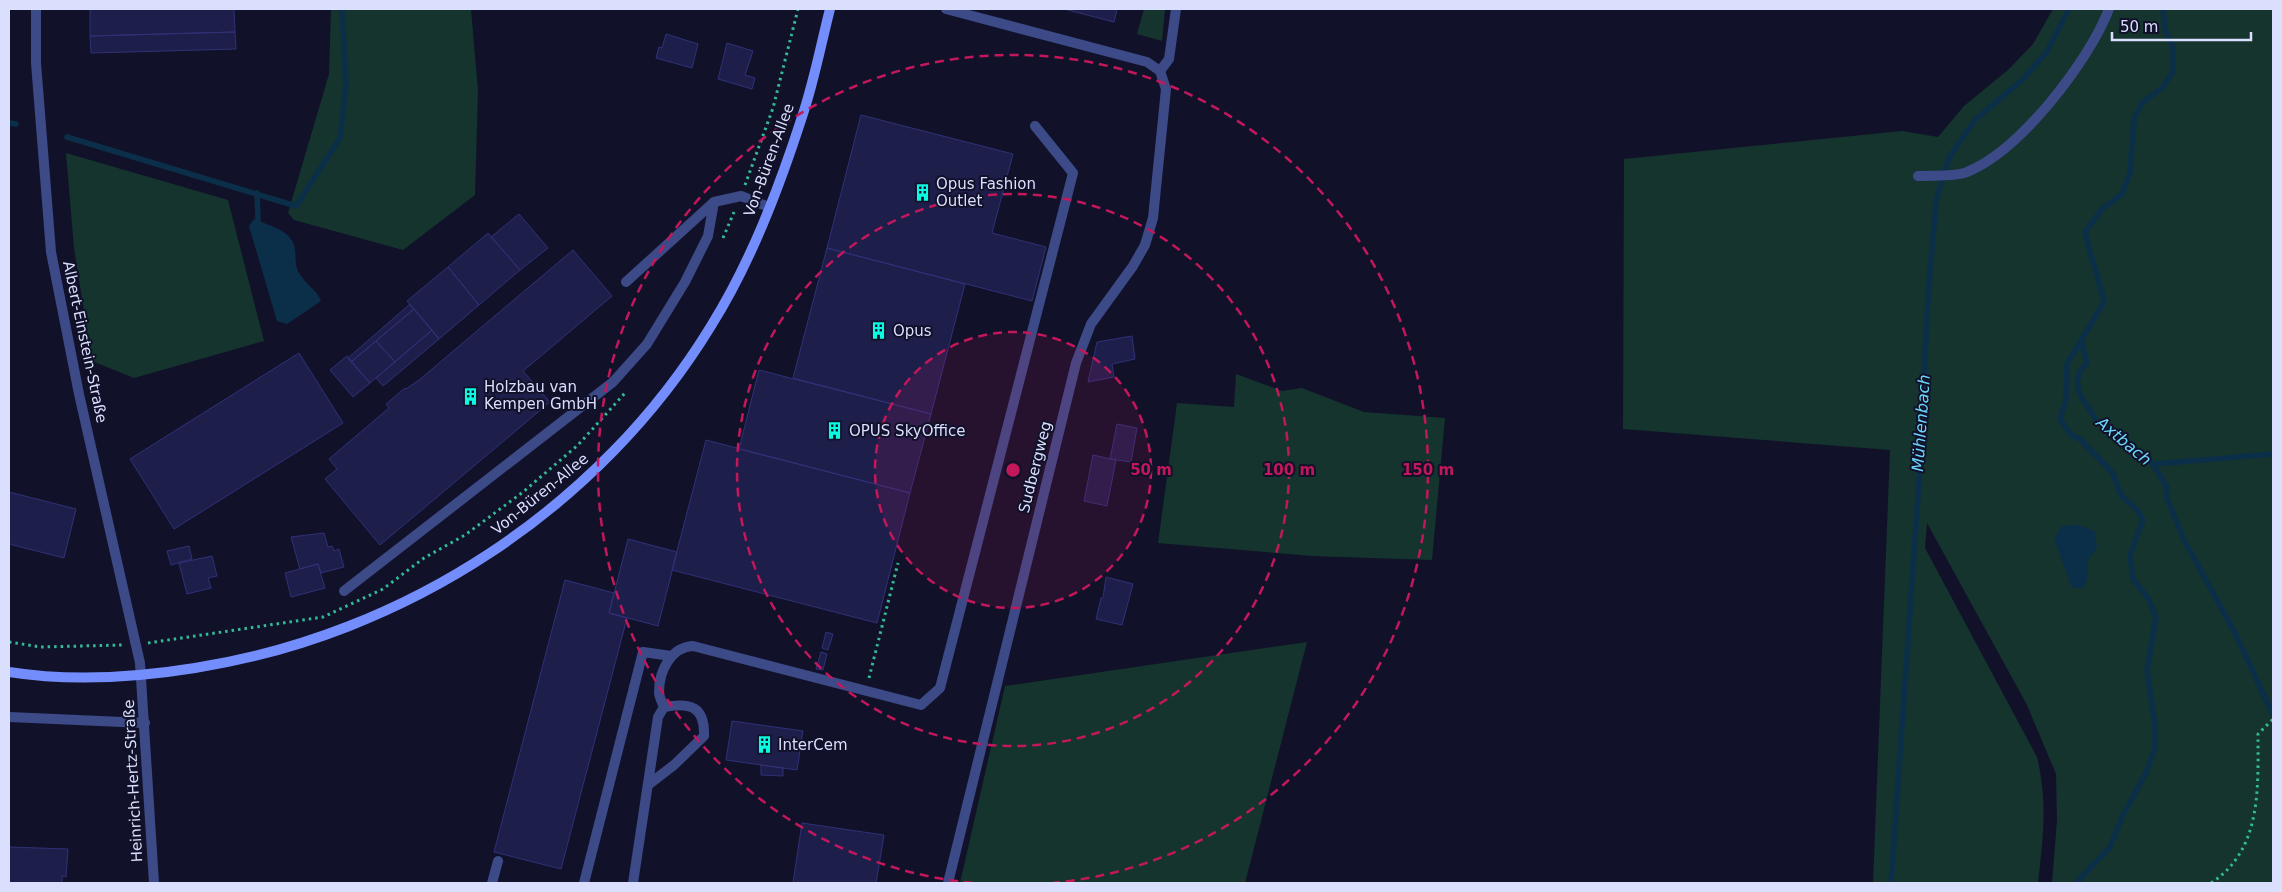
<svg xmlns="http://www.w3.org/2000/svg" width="2282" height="892" viewBox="0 0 2282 892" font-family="'DejaVu Sans',sans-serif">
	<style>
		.green { fill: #14342d }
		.water { fill: #0c2f49 }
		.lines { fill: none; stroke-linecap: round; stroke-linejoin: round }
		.stream { stroke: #0c2f49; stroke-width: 5.5 }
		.building { fill: #1e1e4b; stroke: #303177 }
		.path { stroke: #33bb97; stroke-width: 3; stroke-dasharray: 2.5 4; stroke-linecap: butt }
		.lane { stroke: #3d4a88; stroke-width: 10 }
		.street { stroke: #3d4a88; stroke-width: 10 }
		.secondary { stroke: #748dfd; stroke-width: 10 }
		.ring { fill: none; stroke: #c2185b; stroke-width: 2.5; stroke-dasharray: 9 6 }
		.labels { text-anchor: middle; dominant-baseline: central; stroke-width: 4; stroke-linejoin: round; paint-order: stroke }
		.street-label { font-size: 15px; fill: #dbdffe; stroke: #11122a }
		.poi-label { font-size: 15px; fill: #dbdffe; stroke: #11122a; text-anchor: start }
		.water-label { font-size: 16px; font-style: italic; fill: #6bd7fc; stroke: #11122a }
		.centre { fill: #c2185b; stroke: #11122a; stroke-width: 2.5 }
		.ring-label { font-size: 15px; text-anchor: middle; font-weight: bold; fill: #c2185b; stroke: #11122a; stroke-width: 4; stroke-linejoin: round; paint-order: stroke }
	</style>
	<rect width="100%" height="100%" fill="#11122a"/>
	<path class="green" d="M331,9H471L478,91L475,195L403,250L294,220L288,213L329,74Z
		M1144,9H1165L1162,41L1137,34Z
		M2053,9H2273V883H2052L2057,820L2056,774L2027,705L1927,523L1925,548L2037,757C2048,803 2043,838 2038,883H1873L1890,450L1623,429L1624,159L1902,131L1938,137L1964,106L2008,70L2033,44Z
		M66,153L228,200L264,341L134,378L92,361L74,248Z
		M1236,374L1282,391L1302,388L1364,412L1445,418L1432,560L1312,556L1158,543L1177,403L1234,407Z
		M1307,642L1245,883H960L1005,686Z"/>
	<path class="water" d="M254,219C270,226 294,231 295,250C296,258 295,267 299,273C305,284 316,289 321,301L287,324L277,321L249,226Z
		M2079,525L2095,531L2097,548L2087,561L2088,576L2084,588H2072L2054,539L2062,526Z"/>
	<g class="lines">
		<path class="stream" d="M9,123L16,124
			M67,137L296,206L340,138L346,84L342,9
			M257,193L258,220
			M2081,341L2087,363L2080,371L2077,382L2080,395L2095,418L2121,444L2149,458L2167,487L2166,496L2184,540L2236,635L2273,715
			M2153,464L2273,454
			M1891,883L1918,496L1928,296L1936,200L1949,158L1958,144L1975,120L2022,80L2046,53L2069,9
			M2076,883L2110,847L2123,815L2146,773L2155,748V725L2147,670L2156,617L2148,598L2133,579L2130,555L2143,520L2137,510L2121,495L2112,472L2080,439L2072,436L2060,419L2066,400L2067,364L2104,302C2099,278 2090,256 2085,232L2102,209L2122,194L2130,173L2134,118L2143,102L2163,87L2173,71V47L2165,29L2163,9"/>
	</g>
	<path class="building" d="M90,9H234L235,32L90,36Z
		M1064,9H1117L1114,22Z
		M235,32L236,49L91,53L90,36Z
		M666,34L698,44L692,68L656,58L659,47L662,48Z
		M727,43L753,51L745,75L755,78L752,89L718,79Z
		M861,115L1013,154L992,233L1046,247L1032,301L827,248Z
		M519,214L548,248L520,270L491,237Z
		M488,233L520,270L479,305L448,267Z
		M827,248L965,284L931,414L793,378Z
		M573,250L612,296L523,371L550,402L380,545L325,479L337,469L329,459L389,408L386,404L405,388L406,389L419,380Z
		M448,267L479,305L439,339L407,301Z
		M410,304L414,309L351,362L348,358Z
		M414,309L432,330L395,362L376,341Z
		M432,330L439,339L383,386L376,378Z
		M1132,336L1135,359L1112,364L1114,377L1088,382L1097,342Z
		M376,341L395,362L370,383L351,362Z
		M299,353L343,423L174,529L130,459Z
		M347,356L370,383L353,397L330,370Z
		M759,370L931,414L910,493L739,449Z
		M1117,424L1137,428L1131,462L1110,459Z
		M706,440L910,493L877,623L672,570Z
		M1093,455L1116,460L1107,506L1084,501Z
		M9,492L76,509L64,558L9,544Z
		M324,533L328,547L332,546L334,551L339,549L344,567L321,573L318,564L300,569L291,537Z
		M628,539L677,552L658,626L609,613Z
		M189,546L192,559L171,565L167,551Z
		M212,556L217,576L208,578L211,588L187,594L179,563Z
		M318,564L325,588L291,597L285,573Z
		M1106,577L1133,584L1122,625L1096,619L1101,598H1103Z
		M565,580L614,593L609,613L627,618L561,869L494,852Z
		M826,632L833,634L828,650L822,648Z
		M821,652L827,654L823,670L816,669Z
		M732,721L803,731L797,770L726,760Z
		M761,765L783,768V776L761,775Z
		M802,823L884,835L876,883H793Z
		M9,847L68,849L66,877L62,876V883H9Z"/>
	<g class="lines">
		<path class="path" d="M745,185L773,108L798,9
			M723,238L734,212
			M9,642L41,647L122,645
			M148,643L323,617L383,589L424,558L465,535L523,492L578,445L625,393
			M869,678L898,563
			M2211,883C2262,850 2258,788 2258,734L2273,719"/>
		<path class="lane" d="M1918,176C1931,175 1956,177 1967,172C2020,151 2089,61 2109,9
			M626,282L714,202L741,196L769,207
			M344,591L613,382L647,344L685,282L708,236L714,202
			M664,707C662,702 659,697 659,692C659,671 671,647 693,646L921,705L940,688L1073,173L1035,126
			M9,717L145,723
			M492,883L498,861
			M584,883L643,652L671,656"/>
		<path class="street" d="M36,9V63L51,252L79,394L140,663L154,883
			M946,9L1147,62L1160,71L1166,89L1153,218L1145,245L1133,266L1091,324L1076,363L948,883
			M1160,71L1169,59L1176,9
			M633,883L658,717L664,707C691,702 705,707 704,736L674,765L648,785"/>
		<path class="secondary" d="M9,672C72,682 133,678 195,668C405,635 600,508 711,326C751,262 779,188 802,117C814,82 821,44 830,9"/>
	</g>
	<circle cx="1013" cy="470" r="138" fill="#c2185b" fill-opacity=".12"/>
	<g class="ring">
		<circle cx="1013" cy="470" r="138"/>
		<circle cx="1013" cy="470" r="276"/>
		<path d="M973 883A415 415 0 1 1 1053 883"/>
	</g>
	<defs>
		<symbol id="building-bare" viewBox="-9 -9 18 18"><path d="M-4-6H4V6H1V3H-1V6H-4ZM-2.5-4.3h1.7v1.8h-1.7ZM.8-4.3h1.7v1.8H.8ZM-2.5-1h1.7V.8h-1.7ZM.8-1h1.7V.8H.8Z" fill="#0bfbe2" stroke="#11122a" stroke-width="2.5" paint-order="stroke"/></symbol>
	</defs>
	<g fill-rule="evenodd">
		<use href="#building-bare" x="910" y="180" width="25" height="25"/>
		<use href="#building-bare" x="866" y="318" width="25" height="25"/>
		<use href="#building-bare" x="458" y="384" width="25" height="25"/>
		<use href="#building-bare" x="822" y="418" width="25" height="25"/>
		<use href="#building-bare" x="752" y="732" width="25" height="25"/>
	</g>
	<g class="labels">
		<g class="street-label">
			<text transform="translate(769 160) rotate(-70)">Von-Büren-Allee</text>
			<text transform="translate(85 342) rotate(78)">Albert-Einstein-Straße</text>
			<text transform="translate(1035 467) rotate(-76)">Sudbergweg</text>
			<text transform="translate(540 494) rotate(-39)">Von-Büren-Allee</text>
			<text transform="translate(133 781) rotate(-93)">Heinrich-Hertz-Straße</text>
		</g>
		<g class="poi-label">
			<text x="936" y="184">Opus Fashion<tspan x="936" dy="17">Outlet</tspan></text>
			<text x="893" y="331">Opus</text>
			<text x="484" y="387">Holzbau van<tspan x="484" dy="17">Kempen GmbH</tspan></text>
			<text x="849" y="431">OPUS SkyOffice</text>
			<text x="778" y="745">InterCem</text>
		</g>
		<g class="water-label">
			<text transform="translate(1921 423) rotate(-86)">Mühlenbach</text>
			<text transform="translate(2124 441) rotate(40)">Axtbach</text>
		</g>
	</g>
	<circle cx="1013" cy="470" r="8" class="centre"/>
	<g class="ring-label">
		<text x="1151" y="475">50 m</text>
		<text x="1289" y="475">100 m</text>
		<text x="1428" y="475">150 m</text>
	</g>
	<rect width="2282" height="892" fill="none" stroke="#dbdffe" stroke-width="20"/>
	<path d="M2112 32v8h139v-8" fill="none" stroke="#dbdffe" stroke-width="2.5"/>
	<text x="2120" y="32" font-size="15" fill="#dbdffe" stroke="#11122a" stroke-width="4" paint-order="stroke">50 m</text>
</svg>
